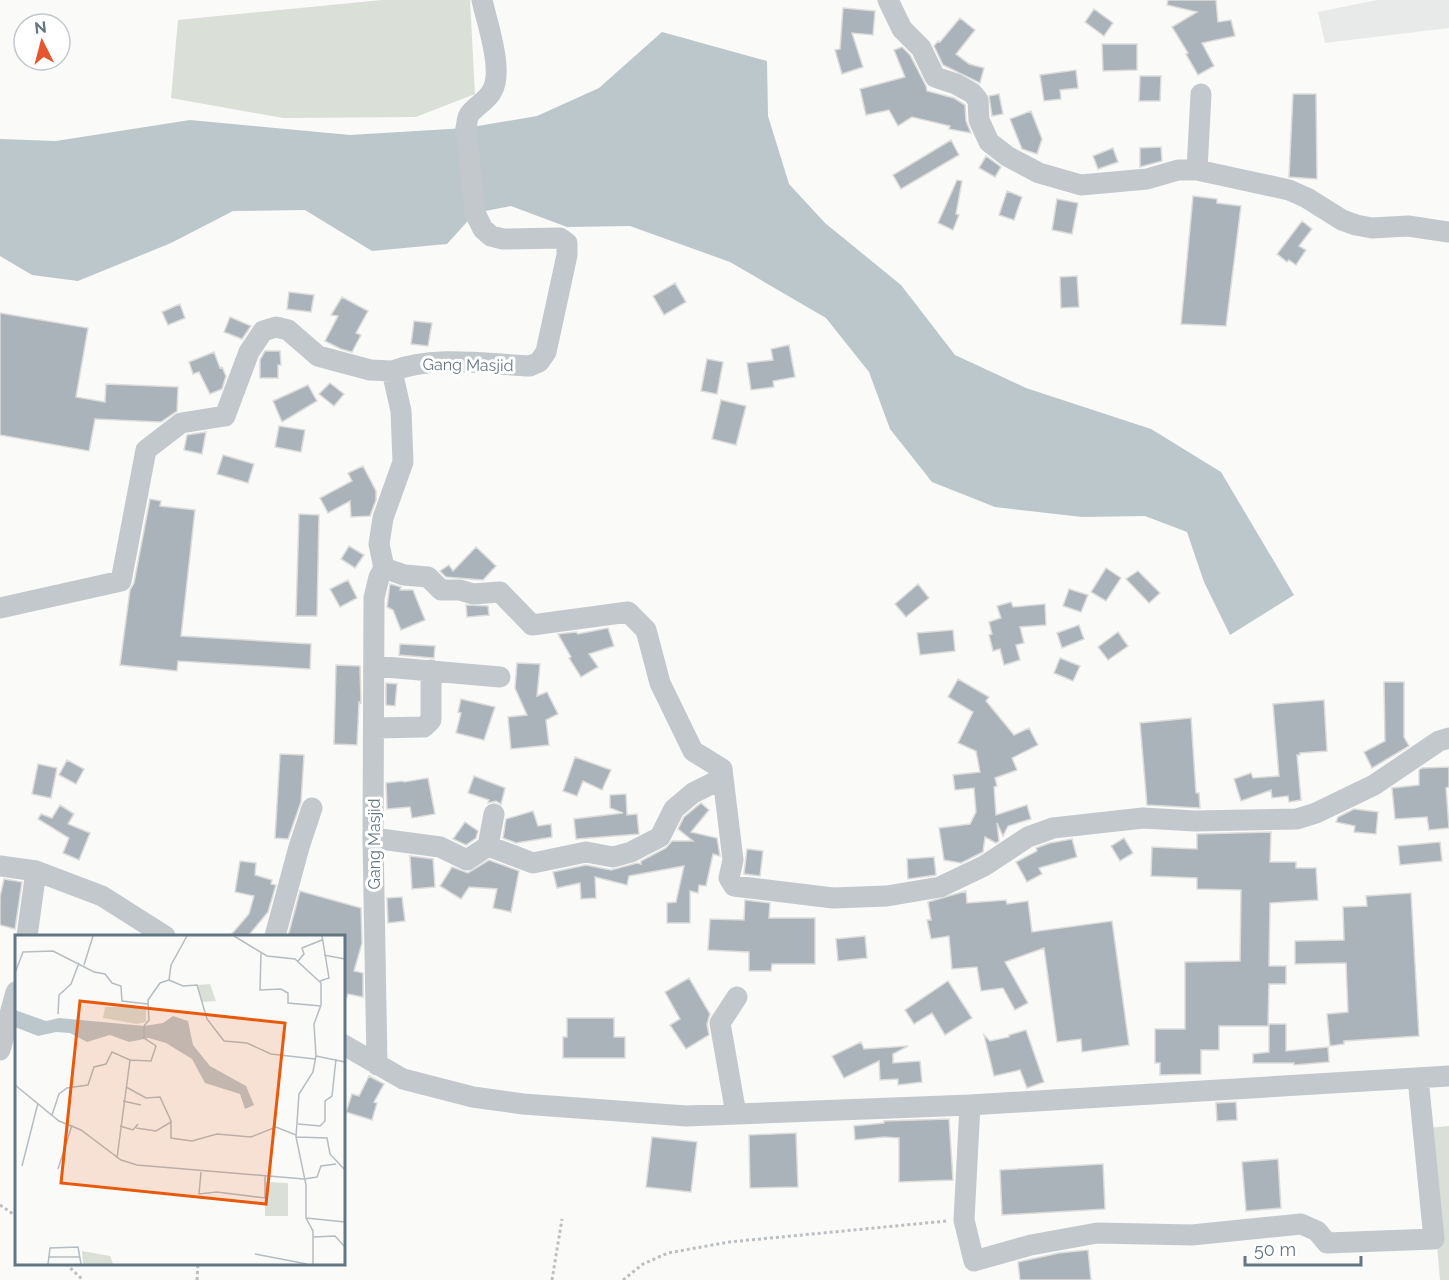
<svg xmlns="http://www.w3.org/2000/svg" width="1449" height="1280" viewBox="0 0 1449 1280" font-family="Raleway,sans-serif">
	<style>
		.built { fill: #e8e9e9 }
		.green { fill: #dadfd7 }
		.water { fill: #bbc7cb }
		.building { fill: #aab3b9; stroke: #dcdcda; stroke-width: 1.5 }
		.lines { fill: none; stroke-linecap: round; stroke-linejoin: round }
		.path { stroke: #bbbfc2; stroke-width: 3; stroke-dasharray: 3 3; stroke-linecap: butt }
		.minor { stroke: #c3c8cc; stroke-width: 21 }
		.labels { text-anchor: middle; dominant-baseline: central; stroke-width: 6; stroke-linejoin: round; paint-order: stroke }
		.street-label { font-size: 16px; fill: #657683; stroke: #fff }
		.inset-road { fill: none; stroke: #b5bdc2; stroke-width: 1.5 }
		.view { fill: #e8590c; fill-opacity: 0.15; stroke: #e8590c; stroke-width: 3 }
		.inset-edge { fill: none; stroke: #657683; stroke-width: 3 }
	</style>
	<rect width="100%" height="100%" fill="#fafaf8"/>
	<path class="built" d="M1377,0H1449V28L1325,43L1318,12Z"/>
	<path class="green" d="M382,0H470L475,94L416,117L283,118L171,98L178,20Z
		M1449,1126V1280H1440L1427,1128Z"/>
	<path class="water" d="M662,32L767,61L768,116L789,184L825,223L901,285L955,355L1026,388L1151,429L1221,472L1294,595L1230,635L1204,582L1187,532L1145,516L1082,517L995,507L932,482L890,429L869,372L826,318L730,262L630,226L567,227L511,206L475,213L447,244L372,251L305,210L233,211L171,243L78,281L32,275L0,256V139L56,141L190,120L350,135L466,128L537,116L599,88Z"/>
	<path class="building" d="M1168,0H1216L1218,22L1231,20L1235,36L1202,43L1214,66L1198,75L1186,54L1188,53L1172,27L1197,12L1167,5Z
		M843,8L875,11L873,35L852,33L863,67L842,74L835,50L840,49Z
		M1094,9L1113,23L1104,36L1085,22Z
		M960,18L975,30L956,54L969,64L984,68L980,83L943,65L934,46L938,41L940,42Z
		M1102,44H1137V70L1103,71Z
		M902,47L910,55L926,86L927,91L954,98L965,105L966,121L971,133L949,129L950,126L912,117L898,126L889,110L866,115L860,89L905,77L894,50Z
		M1076,70L1078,88L1060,90L1061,99L1044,101L1040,75Z
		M1140,76H1161L1160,101H1139Z
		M999,94L1003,114L992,116L989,96Z
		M1293,94H1316L1317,179L1289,177Z
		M1031,111L1042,139L1037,154L1022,149L1010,119Z
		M951,140L959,155L901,189L893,175Z
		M1161,147L1162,161L1140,167V148Z
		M1113,148L1118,162L1098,169L1093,156Z
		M986,156L1001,167L995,177L979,168Z
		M957,180L962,181L956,214L959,215L953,230L938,223Z
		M1007,191L1022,197L1014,220L999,215Z
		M1193,196L1217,199V203L1241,206L1226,326L1181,324Z
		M1057,199L1078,203L1072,234L1052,230Z
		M1302,221L1312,229L1299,246L1306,250L1296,265L1289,260L1287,262L1277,254Z
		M1077,276L1079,307L1061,308L1060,277Z
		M675,283L686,302L664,315L653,296Z
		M289,292L314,295L311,312L287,309Z
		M342,297L368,311L356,333L361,335L352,352L341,349L325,341L338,316L331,315Z
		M180,304L185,318L168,325L162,312Z
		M0,313L88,328L76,397L105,402L106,384L178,387L177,411L161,422L95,419L89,451L0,435Z
		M230,317L251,326L242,339L224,332Z
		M414,321L432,323L428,346L411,344Z
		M789,345L795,377L773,381L774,387L751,390L747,363L773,360L771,349Z
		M265,351H280L281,365H278V378H260V360Z
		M214,352L220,368L222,367L226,376L222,389L210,394L199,372L193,374L189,362Z
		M707,359L723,362L717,394L701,391Z
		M330,383L344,394L334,406L319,394Z
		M308,385L317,401L282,422L273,401Z
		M721,400L746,406L736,445L712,439Z
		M279,426L305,430L301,452L275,447Z
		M206,432L202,454L184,450L187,435Z
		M223,455L254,464L248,483L217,474Z
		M363,466L376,491V500L370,516L351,517L350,501L328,513L320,498L352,481L348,473Z
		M150,499L161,501L160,506L195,510L181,636L311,644L310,669L178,661L177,671L120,665L130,590L134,583Z
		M299,514L319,515L317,616H296Z
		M349,546L364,555L355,568L341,559Z
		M476,547L496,566L483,580L446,577L440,571L449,565L453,571Z
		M1106,568L1121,578L1106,601L1091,592Z
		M1138,571L1160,593L1149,603L1126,579Z
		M348,580L357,598L340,607L330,589Z
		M390,584L401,587L400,590H413L425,620L401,630L393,610L387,607Z
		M918,584L929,598L906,617L895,604Z
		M1069,589L1088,595L1081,612L1063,606Z
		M1011,602L1013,607L1045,604L1046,625L1020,627L1024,643L1016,645L1020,660L1004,665L1000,649L993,651L989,635L992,634L989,622L1001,618L997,606Z
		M466,605L488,606L489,615L467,617Z
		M1079,625L1084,639L1062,648L1057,633Z
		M608,628L614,646L589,654L598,667L581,677L569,658L571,657L558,634L576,632L578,634Z
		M953,630L955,651L920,655L917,633Z
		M1118,632L1128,646L1108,660L1098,647Z
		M400,644L435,646L434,658L399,655Z
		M1060,658L1080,666L1073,681L1054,673Z
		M517,663L540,664L537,696L547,692L558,714L546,720L549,745L511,749L508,717L527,715L515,688Z
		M336,665L360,666L361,703L359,702L357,745L334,744Z
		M958,679L989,697L986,701L1014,735L1029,728L1038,745L1012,758L1017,770L995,778L997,786L994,787L996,815L1027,805L1031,819L1008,826L1003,836L997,823L999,841L996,843L985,837L983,852L961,863L944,860L939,828L970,824L976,812L974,788L955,790L953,775L980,772L976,751L958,743L973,712L948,697Z
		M1384,682H1404V737L1409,746L1372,768L1364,752L1385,741Z
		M386,683L397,684L395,706L386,705Z
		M461,699L495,707L484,740L456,733L461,713L458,712Z
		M1324,700L1327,751L1300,753V755H1297L1301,800L1289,802L1288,796L1272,798L1271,790L1241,801L1234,779L1251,773L1253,778L1279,776L1273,704Z
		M1191,718L1196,793H1199L1200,808L1147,805L1140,723Z
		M280,754L304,755L301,802L288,839L275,838Z
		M575,757L611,770L602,790L583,781L577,796L563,791Z
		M67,760L84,769L76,784L59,775Z
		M38,764L57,768L51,798L32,794Z
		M1449,767V787L1446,788L1449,828L1429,830L1427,817L1395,819L1392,788L1419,785V770L1422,768Z
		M474,776L505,788L501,804L496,801L488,803L489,800L468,793Z
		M428,778L435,814L412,818L410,807L387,809L386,783L403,781L404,782Z
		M626,794L627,815L637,814L639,834L576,839L574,819L623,813L610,808V795Z
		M701,803L709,810L691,832L717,838L720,856L713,854L706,886L699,885L698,893L690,891V923H667V903L676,902L684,866L629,876L627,885L595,877L596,898L581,899L580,883L557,888L553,872L586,865L611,870L637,863L641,864V861L666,848L672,841H693L678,829L684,817Z
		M60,805L74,814L68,824L90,833L79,860L63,853L69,838L38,819L41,814L52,818Z
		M1354,809L1378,812L1376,834L1354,832L1355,826L1336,822L1338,817Z
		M533,811L538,826L551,824L552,837L516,843L503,838L506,819Z
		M465,822L478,831L476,838L466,845L453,839Z
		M1271,832L1270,862H1296V868H1316L1318,900L1270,903L1269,966H1286V984H1269L1268,1026H1219V1050H1201V1074L1160,1075V1063H1155V1029H1185V962L1240,961L1241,890L1197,889V878L1151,876L1152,847L1197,849V834Z
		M1124,838L1133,853L1120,861L1111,846Z
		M1072,839L1077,857L1039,868L1042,874L1027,882L1016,862L1037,851L1036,848L1050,843Z
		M1440,842L1442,861L1400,865L1398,846Z
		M747,849L763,851L760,876L744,874Z
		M410,856L433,859L435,887L412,889Z
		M934,857L936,875L908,879L907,859Z
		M489,860L519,871L511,912L493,908L497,889L469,887L461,899L440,886L452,867L468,873Z
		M240,861L256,863L255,875L272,880L271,884L276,885L268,912L248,936H230L249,914L254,896L235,892Z
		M4,879L22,882L15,929L0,925V897Z
		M300,891L361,908L362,943L354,971L363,973V997L348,994L347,997L344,996V936H288Z
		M966,891L967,903L1006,900L1007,904L1028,901L1032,932L1112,921L1129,1045L1082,1052L1081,1039L1057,1042L1044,948L1005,962L1028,1003L1015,1010L1003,988L981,991L977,967L952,969L949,936L931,939L927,920H931L928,902Z
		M1411,893L1419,1036L1344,1041V1044L1330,1046L1327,1014L1348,1012L1346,963L1295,964V941L1344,940L1343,907L1367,906L1366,896Z
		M402,897L405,921L388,923L387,898Z
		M745,900L770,903L769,918H815V964H772L771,971H749V952L708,950L710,919L744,920Z
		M865,936L867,958L838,961L836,939Z
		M689,978L710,1014L707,1024L709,1035L686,1049L670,1025L680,1019L665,992Z
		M948,981L972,1018L945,1035L932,1013L914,1024L905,1010Z
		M567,1018H614V1037H625V1058H563V1037H567Z
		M1269,1024H1286V1051L1328,1047L1329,1062L1294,1065V1063H1253V1054L1269,1052Z
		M1026,1030L1044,1082L1027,1088L1020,1070L994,1076L984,1035L990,1041L1009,1037V1035Z
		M861,1042L864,1049L908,1046L893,1054V1063L920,1061L922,1082L898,1085V1079L880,1080L879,1061L844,1078L832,1056Z
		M369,1076L384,1084L374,1102L377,1103L372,1120L346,1112L352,1094L359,1096Z
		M1236,1102L1237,1120L1217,1121L1216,1103Z
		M949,1119L953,1180L899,1182V1138L884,1137L855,1140L854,1126L884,1123V1121Z
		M796,1133L798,1187L750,1188L749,1135Z
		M652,1137L697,1142L691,1192L646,1187Z
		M1278,1159L1281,1208L1246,1211L1242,1162Z
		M1103,1164L1105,1209L1002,1215L1000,1170Z
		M1088,1250L1091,1280H1020L1018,1262L1059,1253Z"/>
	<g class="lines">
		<path class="path" d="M0,1205L16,1216
			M66,1264L83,1280
			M197,1280L198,1264
			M552,1280L562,1219
			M623,1280L643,1264L668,1253L729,1242L947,1221"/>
		<path class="minor" d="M888,0L902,29L921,48L935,77L956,84L972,93L978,100L979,120L989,142L1007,156L1039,173L1081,185L1147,179L1178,170H1197L1289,190L1307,198L1342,220L1356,225L1372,228L1408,226L1449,232
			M1197,170L1201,94
			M384,568L404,575L428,577L441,590H460L473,594L500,592L532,625L628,612L646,630L660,683L693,751L722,769L733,860L729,878L734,886L833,898L887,896L940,887L984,866L1028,837L1053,828L1143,818L1195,821L1297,819L1316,813L1374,785L1439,741L1449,738
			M0,608L121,581L146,450L181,423L225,416L249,352L263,331L276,327L288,330L318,356L370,370L392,371
			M374,666L500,677
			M375,728L424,727L431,720V670
			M373,838L440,847L467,860L488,846L494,814
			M488,846L533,863L586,852L613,857L631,852L660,837L674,809L693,793L723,778
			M0,866L36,871L102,896L165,936
			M27,936L36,871
			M275,936L299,847L312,808
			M344,1045L403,1079L473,1097L523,1104L686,1116L970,1105L1449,1076
			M0,1050L16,992
			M377,1065L373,838L374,598L379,577L384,568L379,544L383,518L403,462L401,411L392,371C435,355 485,364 530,366L539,362L546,352L567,255V243L560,238L503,239L491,236L483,229L475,213L466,128C467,124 467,118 469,115C475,106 487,101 492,91C504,71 487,23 482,0
			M970,1105L964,1220L974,1261L1031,1245L1097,1233L1192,1235L1301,1224L1317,1231L1327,1243L1434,1239L1418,1078
			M736,1114L720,1023L737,997"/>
	</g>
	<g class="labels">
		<g class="street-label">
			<text transform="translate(468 365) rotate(1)">Gang Masjid</text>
			<text transform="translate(374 844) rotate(-90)">Gang Masjid</text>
		</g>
	</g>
	<g transform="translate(15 935)">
		<rect width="330" height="330" fill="#fafaf8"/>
		<path d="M195,49L201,66L187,67L182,50ZM90,72H131V87L122,89L88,83ZM250,247L273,248V281H250ZM67,316L95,321L98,329H68Z" fill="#dadfd7"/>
		<path d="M0,75L31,86L44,83L129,91L148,88L158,81L173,86L178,110L195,131L231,151L239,170L230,174L225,159L190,148L177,124L151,108L134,103L114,107L95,100L72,107L55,98L41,97L23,101L0,92Z" fill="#bbc7cb"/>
		<path class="inset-road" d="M219,1L252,21L280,24L306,48V70L299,89L301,121L298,137L284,159L281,202L291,250V283L298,296V329M246,18L245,55L266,54L273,58V68L306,71M309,20L330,24M283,26L289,19L287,13L307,5M69,30L78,1M0,38L8,17L38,16L79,37L90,39L97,48L106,51L107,66L133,69M154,45L168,51L182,50L192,84L209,106L232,108L256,119L300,124M305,46L314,43L307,1M43,79L44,60L56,49L64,28M301,121L330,127M0,150L44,186L66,195L106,225L122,230L289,244L302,242L306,231L321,229M111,152L131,163L145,162L156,186V203L177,206L202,199L236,202L261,192L281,200M108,166L126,170M37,180L44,159L52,153L73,150L79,132L91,129L97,117L115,125M283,189L305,191L310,186V166L317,161L321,124M105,191L118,195L123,189M121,193L141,196L156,187M281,202L312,203L315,219L330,235M102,223L115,125L136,126L141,111L129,103V91L134,85L133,65L145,48L154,45L156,30L172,1M7,231L23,168M43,234L57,190M186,237L184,259L202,257L250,263V240M291,283L330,287M298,302L320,301L330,312M240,319L292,329M33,322H65M33,329L35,313L63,312L66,329"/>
		<path class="view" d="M65,66L270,88L251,269L46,248Z"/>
		<rect width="330" height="330" class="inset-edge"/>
	</g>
	<g transform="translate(42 42) rotate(354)"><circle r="28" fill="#ffffff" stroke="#c1c8cd" stroke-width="1.5"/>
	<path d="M0-4.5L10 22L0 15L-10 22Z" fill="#e4572e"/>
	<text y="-9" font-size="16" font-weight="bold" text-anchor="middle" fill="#657683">N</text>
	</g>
	<path d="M1245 1256v9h116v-9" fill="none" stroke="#657683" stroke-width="3"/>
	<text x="1254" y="1256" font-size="18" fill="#657683" stroke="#ffffff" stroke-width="4.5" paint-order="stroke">50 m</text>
</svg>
